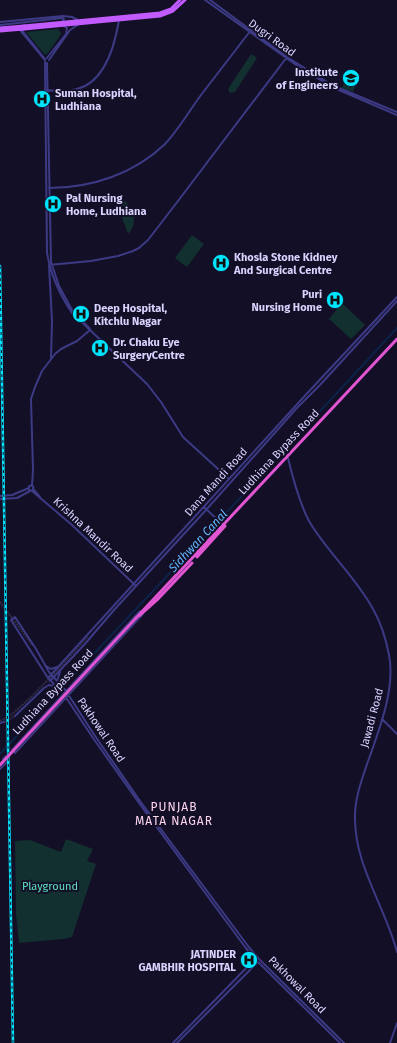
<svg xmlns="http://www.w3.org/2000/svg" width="397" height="1043" viewBox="0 0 397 1043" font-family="'Fira Sans',sans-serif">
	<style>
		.green { fill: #12302f }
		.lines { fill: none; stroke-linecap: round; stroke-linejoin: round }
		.canal { stroke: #0c2248; stroke-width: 2 }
		.tertiary-tunnel { stroke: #312d47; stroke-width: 2; stroke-dasharray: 2 1; stroke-linecap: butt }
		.tertiary { stroke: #3d3a85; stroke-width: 2 }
		.primary { stroke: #c25bff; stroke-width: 3 }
		.trunk { stroke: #e055d1; stroke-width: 3 }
		.rail-casing { stroke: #00e5ff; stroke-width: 2.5 }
		.rail { stroke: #130f26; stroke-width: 1; stroke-dasharray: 3; stroke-linecap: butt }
		.primary-bridge { stroke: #c25bff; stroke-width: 3 }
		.trunk-bridge { stroke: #e055d1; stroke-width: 3 }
		.labels { text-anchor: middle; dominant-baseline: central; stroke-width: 4; stroke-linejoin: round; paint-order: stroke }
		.street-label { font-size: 11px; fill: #d9d4ff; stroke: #130f26 }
		.poi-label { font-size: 11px; font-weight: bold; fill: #d9d4ff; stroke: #130f26; text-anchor: start }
		.park-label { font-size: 11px; fill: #5fe0c0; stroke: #130f26 }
		.water-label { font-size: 12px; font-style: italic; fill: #62b6ff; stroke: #130f26 }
		.neighbourhood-label { font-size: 12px; letter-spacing: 1px; fill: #ffd6f0; stroke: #130f26 }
	</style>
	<rect width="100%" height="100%" fill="#130f26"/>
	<path class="green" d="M58,29L61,33L60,36L48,53L45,55L26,32Z
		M251,54L257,58L235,92L230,93L228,89Z
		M349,70L360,75L353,92L342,88Z
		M114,196C131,199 141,221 128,234Z
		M192,235L204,244L187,267L175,258Z
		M342,303L365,325L351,339L329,319Z
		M66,839L93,849L87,861L96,864L72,937L63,939L19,943L16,914L15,841L30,840L61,852Z"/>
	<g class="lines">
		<path class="canal" d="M0,754L227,512L397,328"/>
		<path class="tertiary-tunnel" d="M0,602L33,646
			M0,721C12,716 22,705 32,696C51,677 70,657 88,636
			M4,722L15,716"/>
		<path class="tertiary" d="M205,0L299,67L332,87L397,115
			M210,0L287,57L332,85L397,112
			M0,22L63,16L72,17L78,20
			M0,25L62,18L64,19L62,22
			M21,29L45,59
			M20,30L45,60
			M47,58L66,34L67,28L64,26
			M49,60L70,30L79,24
			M45,62L47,252C50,274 60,295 72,313L147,384L161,402L183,437L229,479
			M47,63L51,262L59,286L72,310L90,329L91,331
			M46,90C56,91 67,92 77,89C105,82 115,44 119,20
			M49,188C91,188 134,174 165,144C179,129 189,111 201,95C218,73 235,51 251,30
			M51,358L52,321L49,265L91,261L118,256L133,251L139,248L148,240L178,201L287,57
			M288,458C293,479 299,502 309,521C327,552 356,577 373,609C381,623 386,639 389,655C396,691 377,735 365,770C360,785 355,800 355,816C354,865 385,906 397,952
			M28.5 488a2.5 2.5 0 1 1 5 0a2.5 2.5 0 1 1-5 0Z
			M32,486L33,470L31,399L35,387L42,371L55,354L61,349L77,341L90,330
			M33,489L40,497
			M32,491L72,525L135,585
			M0,496L12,495L29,488
			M0,499L17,498L30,491
			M204,507L223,525
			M141,611L143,613L142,615L15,753L12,750L139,612Z
			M46,666L51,669L57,667
			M48,678L300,401L397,297
			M50,681L84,645L114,610L206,510L296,409L320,385L397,301
			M57,681L60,672
			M15,716L44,688L49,685L54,686
			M382,719L397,734
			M0,723L4,722
			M0,769L8,761L6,756L3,759
			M173,1043L256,958
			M177,1043L258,962
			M340,1043L255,959L245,947L139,803L93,738L63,693L48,678L11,620L15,617L36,649L49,672L66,691L93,733L140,801L248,946L259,959L344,1043
			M390,1043L397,1023"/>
		<path class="primary" d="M24,26L160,13L171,9L180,0
			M24,29L160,16L173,11L185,0"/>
		<path class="trunk" d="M197,557L225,526
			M139,616L157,600L192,563
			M136,618L397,339"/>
		<defs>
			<path id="rail" d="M0,266L13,1043"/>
		</defs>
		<use href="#rail" class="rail-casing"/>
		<use href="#rail" class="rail"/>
		<path class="primary-bridge" d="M0,28L24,26
			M0,31L24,29"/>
		<path class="trunk-bridge" d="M0,765L136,618"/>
	</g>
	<defs>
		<symbol id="university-disc" viewBox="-11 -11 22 22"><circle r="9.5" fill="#00e5ff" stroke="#130f26"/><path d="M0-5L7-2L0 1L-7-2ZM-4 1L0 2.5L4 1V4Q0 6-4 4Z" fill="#111"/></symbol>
		<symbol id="hospital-disc" viewBox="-11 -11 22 22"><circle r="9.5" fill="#00e5ff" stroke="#130f26"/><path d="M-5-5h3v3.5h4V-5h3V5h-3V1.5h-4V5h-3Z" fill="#111"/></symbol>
	</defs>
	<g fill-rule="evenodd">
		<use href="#university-disc" x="341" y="68" width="20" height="20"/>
		<use href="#hospital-disc" x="32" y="89" width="20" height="20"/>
		<use href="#hospital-disc" x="43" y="194" width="20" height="20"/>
		<use href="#hospital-disc" x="211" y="253" width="20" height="20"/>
		<use href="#hospital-disc" x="325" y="290" width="20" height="20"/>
		<use href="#hospital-disc" x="71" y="304" width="20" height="20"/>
		<use href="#hospital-disc" x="90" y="338" width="20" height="20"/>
		<use href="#hospital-disc" x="239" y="950" width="20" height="20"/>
	</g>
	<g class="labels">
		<g class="street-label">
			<text transform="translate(272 38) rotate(36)">Dugri Road</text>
			<text transform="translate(279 452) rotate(-47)">Ludhiana Bypass Road</text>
			<text transform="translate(216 482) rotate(-48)">Dana Mandi Road</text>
			<text transform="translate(93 535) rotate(43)">Krishna Mandir Road</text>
			<text transform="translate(53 692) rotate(-47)">Ludhiana Bypass Road</text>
			<text transform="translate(372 718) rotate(-75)">Jawadi Road</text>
			<text transform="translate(101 730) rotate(56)">Pakhowal Road</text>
			<text transform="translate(297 985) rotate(45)">Pakhowal Road</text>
		</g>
		<g class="poi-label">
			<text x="338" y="72" text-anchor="end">Institute<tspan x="338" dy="13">of Engineers</tspan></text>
			<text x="55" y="93">Suman Hospital,<tspan x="55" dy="13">Ludhiana</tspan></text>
			<text x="66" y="198">Pal Nursing<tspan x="66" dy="13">Home, Ludhiana</tspan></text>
			<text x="234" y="257">Khosla Stone Kidney<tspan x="234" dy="13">And Surgical Centre</tspan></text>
			<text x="322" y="294" text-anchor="end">Puri<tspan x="322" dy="13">Nursing Home</tspan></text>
			<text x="94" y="308">Deep Hospital,<tspan x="94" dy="13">Kitchlu Nagar</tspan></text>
			<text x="113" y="342">Dr. Chaku Eye<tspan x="113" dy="13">SurgeryCentre</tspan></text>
			<text x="236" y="954" text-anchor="end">JATINDER<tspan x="236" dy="13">GAMBHIR HOSPITAL</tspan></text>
		</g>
		<g class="park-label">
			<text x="50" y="886">Playground</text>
		</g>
		<g class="water-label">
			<text transform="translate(198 541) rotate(-47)">Sidhwan Canal</text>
		</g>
		<g class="neighbourhood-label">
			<text x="174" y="807">PUNJAB<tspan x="174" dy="14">MATA NAGAR</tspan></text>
		</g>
	</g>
</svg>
